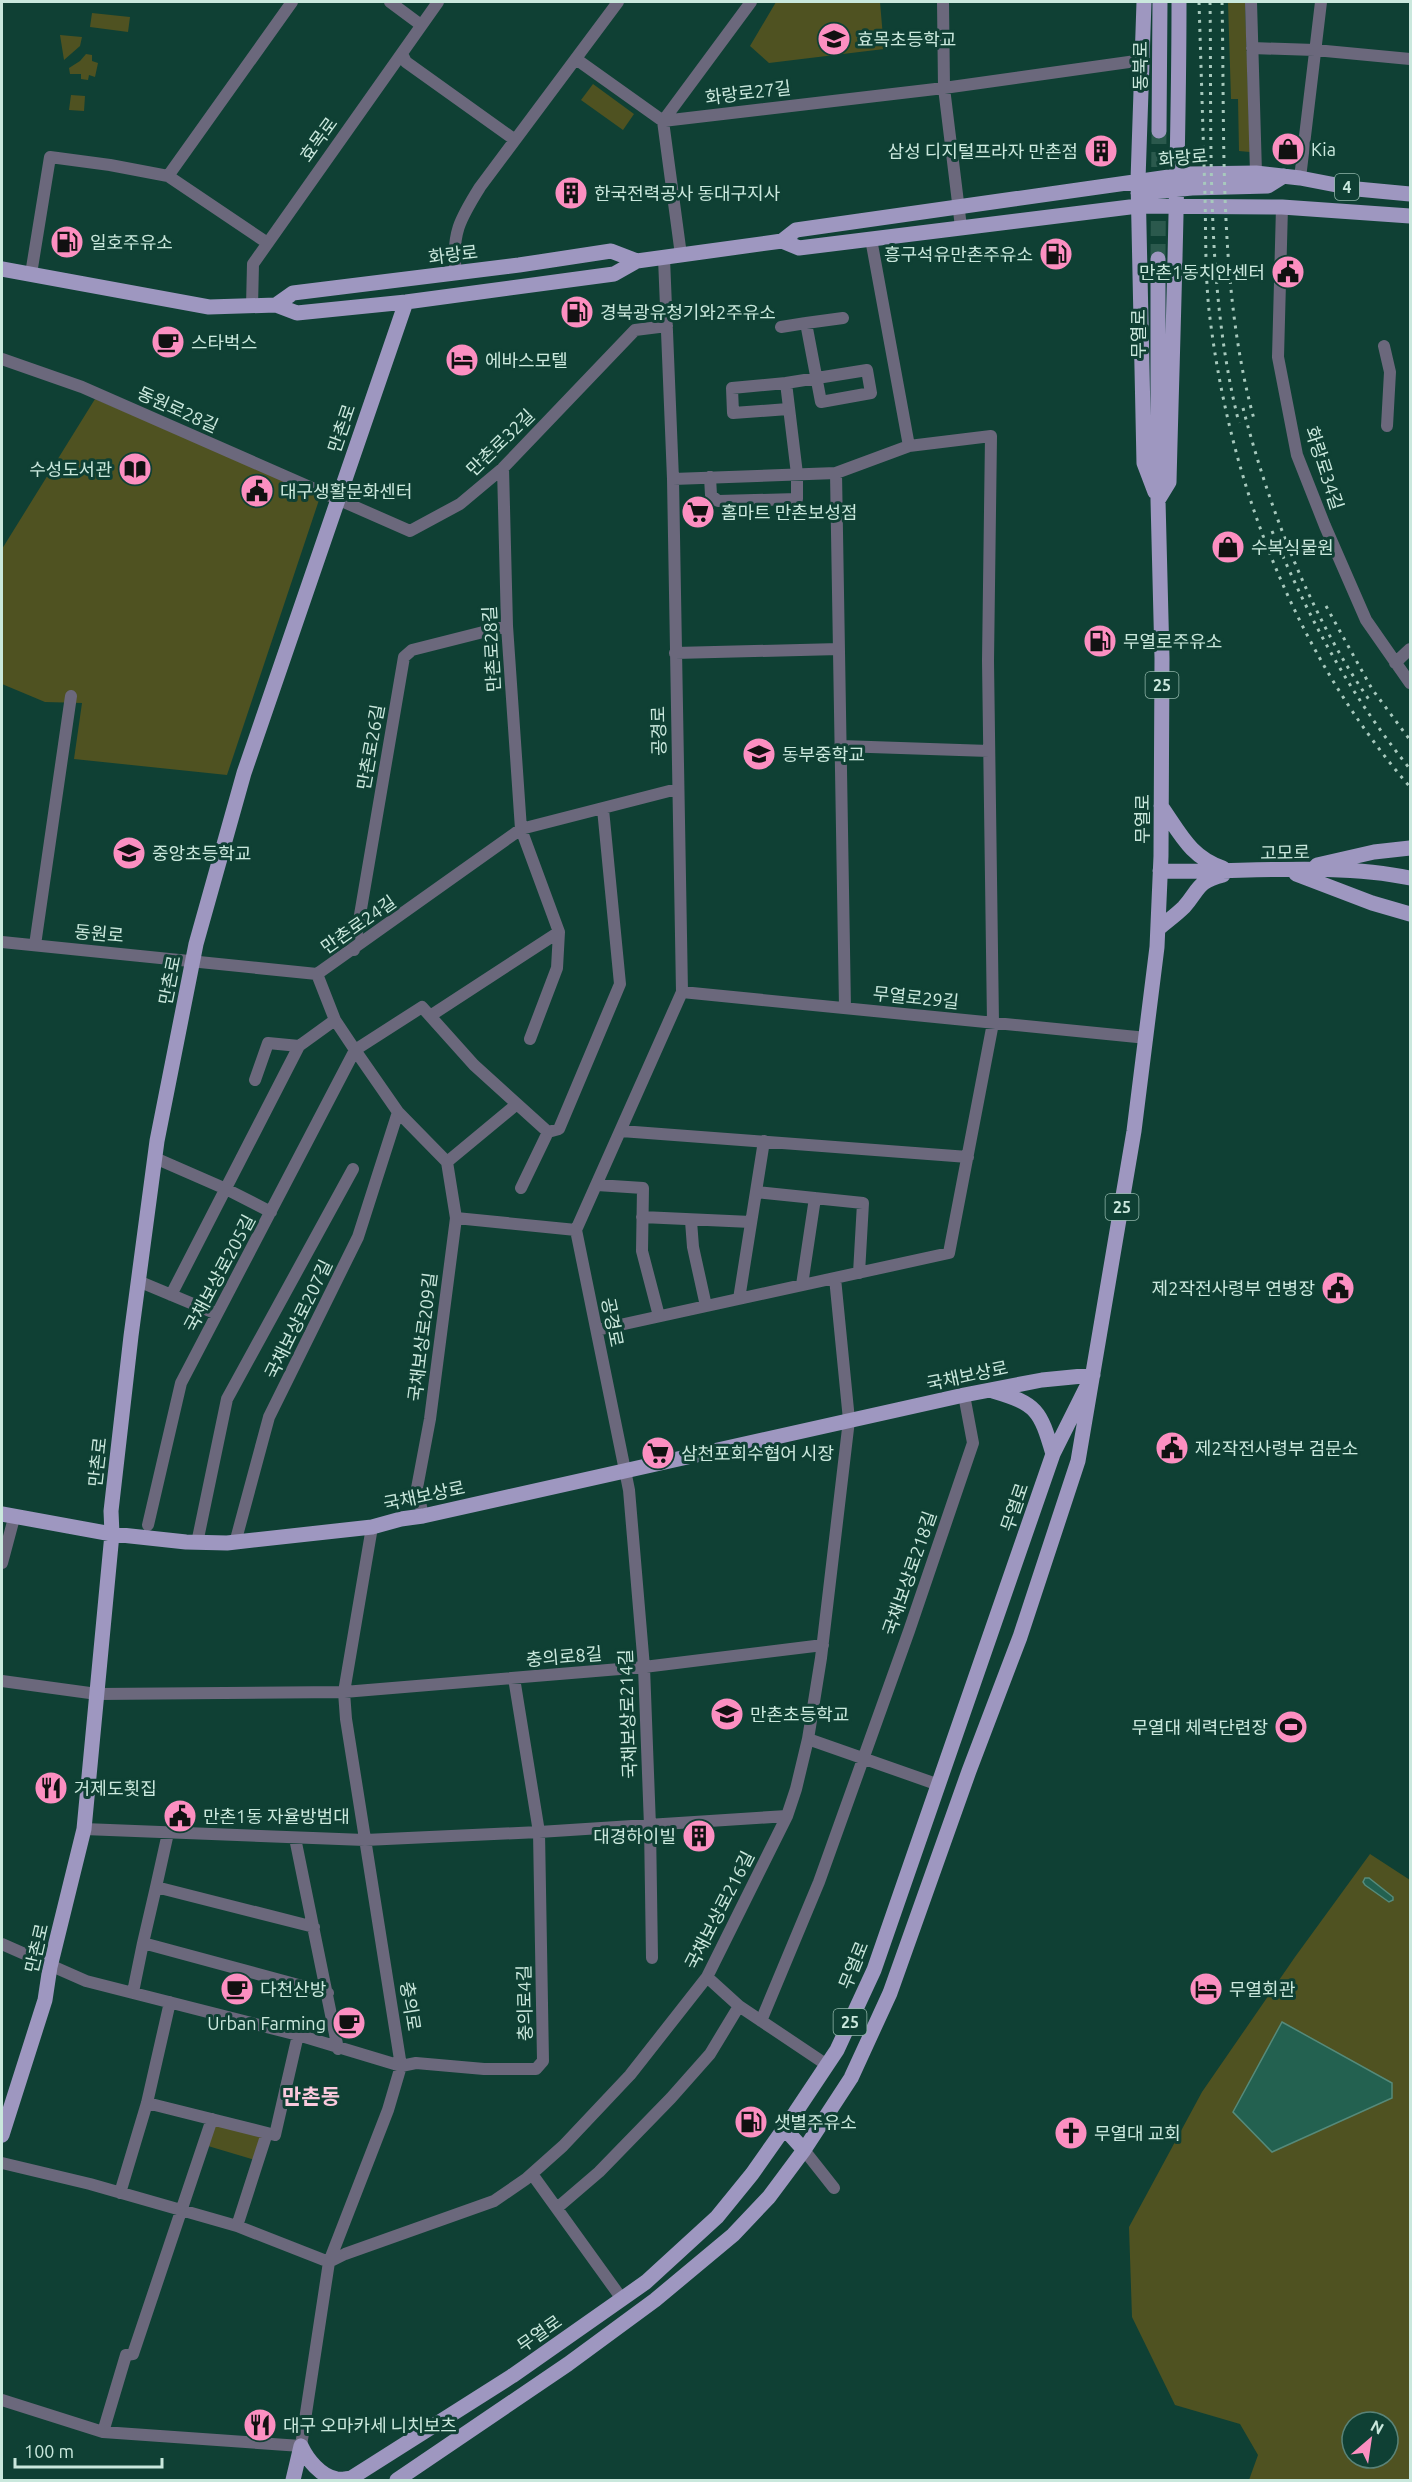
<svg xmlns="http://www.w3.org/2000/svg" width="1412" height="2482" viewBox="0 0 1412 2482" font-family="Ubuntu,'Noto Sans KR',sans-serif">
	<style>
		.green { fill: #4f5221; fill-rule: evenodd }
		.water { fill: #236150; stroke: #558a7a; stroke-width: 1.5 }
		.lines { fill: none; stroke-linecap: round; stroke-linejoin: round }
		.major-tunnel { stroke: #2b594d; stroke-width: 15; stroke-dasharray: 15 8; stroke-linecap: butt }
		.minor { stroke: #6b687c; stroke-width: 12 }
		.major { stroke: #9e97c0; stroke-width: 15 }
		.rail { stroke: #a7c9bd; stroke-width: 3; stroke-dasharray: 3 6; stroke-linecap: butt }
		.labels { text-anchor: middle; dominant-baseline: central; stroke-width: 6; stroke-linejoin: round; paint-order: stroke }
		.shield { fill: #0f4034; stroke: #92b6aa; stroke-width: 1.5 }
		.shield-label { font-size: 16px; font-weight: bold; fill: #cae8dd }
		.poi-label { font-size: 18px; fill: #cae8dd; stroke: #0f4034; text-anchor: start }
		.street-label { font-size: 18px; fill: #cae8dd; stroke: #0f4034 }
		.quarter-label { font-size: 21px; font-weight: bold; fill: #fac9dd; stroke: #0f4034 }
	</style>
	<rect width="100%" height="100%" fill="#0f4034"/>
	<path class="green" d="M776,2H880L884,49L769,63L750,46Z
		M1228,2H1245L1250,152L1239,151L1238,99H1231Z
		M92,13L130,17L128,32L90,27Z
		M60,35L82,37L80,46L64,60Z
		M86,54L92,55V61L98,63L95,77L89,75L88,80L81,79V74H70L69,68L80,61Z
		M593,84L634,114L623,130L581,100Z
		M71,95L85,96L84,111L69,110Z
		M95,399L321,494L227,775L74,759L82,703L45,702L2,684V549Z
		M1370,1854L1410,1880V2480H1249L1258,2455L1240,2424L1175,2405L1132,2317L1129,2227L1202,2092L1295,1957ZM1352,2422H1388V2458H1352Z
		M216,2122L263,2135L255,2160L208,2146Z"/>
	<path class="water" d="M1365,1878H1369L1393,1897V1900L1389,1902L1365,1885L1363,1882Z
		M1282,2022L1392,2083V2098L1272,2152L1233,2112Z"/>
	<g class="lines">
		<path class="major-tunnel" d="M1158,259L1159,131"/>
		<path class="minor" d="M390,2L421,25
			M943,2L944,88L961,227
			M1251,2L1256,173
			M1252,48L1315,50L1410,59
			M402,54L406,62L515,140
			M576,59L663,121L944,88L1143,60
			M168,176L266,242
			M1300,178L1321,2
			M1282,207L1278,357L1297,455L1325,526L1366,620L1410,683
			M681,255L663,121L751,2
			M456,273C451,234 460,219 480,187L618,2
			M31,274L50,157L110,165L168,176L292,2
			M252,306L253,264L438,2
			M781,327L806,323
			M1384,346L1390,372L1387,426
			M2,359L82,387L410,531L460,504L503,468L635,330L667,326
			M786,383L867,370L871,393L821,402L806,323L843,318
			M503,468L507,626L521,829L559,932L557,968L530,1039
			M836,473L845,1008
			M710,477L711,495L718,501L797,499V474L786,383L732,388L733,413L788,409
			M673,479L836,473L909,446L871,239
			M675,653L839,649
			M1395,663L1410,649
			M841,746L989,751
			M2,942L317,974L521,829L677,789
			M35,945L71,696
			M354,950L404,657L412,650L507,626
			M317,974L335,1020L355,1050L398,1112L447,1162L456,1218L430,1419L417,1488L423,1516
			M682,992L1147,1038
			M430,1016L559,932
			M255,1080L268,1043L299,1046
			M621,1131L968,1157
			M155,1158L226,1189L271,1212
			M447,1162L517,1104
			M597,1185L643,1188L642,1251L659,1316
			M521,1188L548,1132L559,1129L620,984L603,809
			M756,1192L863,1203L859,1273
			M642,1217L751,1222
			M456,1218L576,1230
			M691,1221L693,1247L706,1306
			M138,1281L217,1314
			M802,1285L815,1198
			M171,1295L299,1046L335,1020
			M739,1299L764,1141
			M597,1330L949,1253L993,1023L988,661L991,436L909,446
			M148,1525L181,1383L355,1050L422,1007L474,1065L548,1132
			M197,1543L227,1399L353,1169
			M235,1543L269,1417L358,1237L398,1112
			M2,1563L14,1518
			M2,1681L97,1694L344,1692L644,1667L823,1645
			M808,1739L939,1785
			M84,1829L365,1840L539,1832L787,1816
			M168,1833L156,1887L314,1927
			M295,1838L338,2049
			M143,1943L156,1887
			M2,1944L86,1981L298,2035L401,2066L416,2063L484,2069H536L543,2061L539,1832L514,1678
			M652,1958L650,1826L644,1667L629,1490L576,1230L682,992L673,479L664,258
			M707,1977L739,2006L827,2065
			M133,1992L143,1943L328,1993
			M761,2021L819,1882L909,1631L973,1443L964,1395
			M147,2103L275,2135L298,2035
			M804,2150L834,2188
			M2,2163L90,2184L237,2226L329,2262L345,2254L494,2201L526,2179L563,2146L630,2075L707,1977L787,1816L796,1789L808,1739L821,1658L849,1420L835,1278
			M532,2174L622,2299
			M120,2193L147,2103L170,2002
			M557,2208L599,2172L671,2098L710,2054L739,2006
			M237,2226L267,2133
			M2,2400L103,2432L301,2446L329,2262L388,2110L401,2066L346,1719L344,1692L372,1527
			M103,2432L126,2355L133,2354L212,2119"/>
		<path class="major" d="M1144,2L1138,180L1144,463L1155,492
			M1159,131L1160,2
			M1138,193L1192,188L1268,186L1284,176
			M782,241L796,230L1190,174L1256,173L1300,178L1357,189L1410,194
			M2,269L209,307L276,305L297,313L406,302L614,274L637,261L782,241L799,248L1138,206L1282,207L1410,216
			M276,305L293,293L519,265L611,251L637,261
			M1158,500L1169,482C1173,322 1179,162 1179,2
			M1161,806C1180,833 1190,857 1223,868
			M1317,865L1374,852L1410,848
			M1160,871C1239,873 1334,862 1410,878
			M1296,874L1372,903L1410,914
			M1158,929C1166,922 1176,915 1184,907C1200,889 1196,882 1223,875
			M993,1391C1037,1404 1040,1410 1053,1454
			M2,1514L112,1534L186,1542L227,1543L372,1527L401,1519L423,1516L964,1395L1042,1380L1093,1375
			M784,2128L804,2150
			M2,2135L45,2000L50,1967L84,1829L112,1534L111,1511L131,1336L157,1141L196,944L244,773L406,302
			M301,2446C307,2459 321,2477 337,2479C342,2480 348,2478 353,2478
			M293,2480L301,2446
			M348,2480L512,2376L646,2282L717,2217L752,2174L795,2113L837,2050L874,1970L1053,1454L1086,1388
			M397,2480L568,2364L655,2300L733,2235L769,2197L804,2150L851,2078L890,1993L969,1771L1020,1637L1078,1461L1134,1131L1157,947L1161,856L1162,658L1158,500V259"/>
		<path class="rail" d="M1199,2C1201,66 1203,131 1205,196C1206,234 1205,272 1209,310C1229,483 1295,654 1410,787
			M1210,2C1212,139 1205,289 1239,423
			M1222,2C1225,136 1218,289 1254,419
			M1243,408C1269,508 1310,616 1370,701
			M1272,531C1310,621 1349,693 1410,769
			M1326,606L1372,689L1410,740"/>
	</g>
	<defs>
		<symbol id="school-disc" viewBox="-11 -11 22 22"><circle r="9.5" fill="#fc8fc1" stroke="#0f4034"/><path d="M0-5L7-2L0 1L-7-2ZM-4 1L0 2.5L4 1V4Q0 6-4 4Z" fill="#111"/></symbol>
		<symbol id="shop-disc" viewBox="-11 -11 22 22"><circle r="9.5" fill="#fc8fc1" stroke="#0f4034"/><path d="M-5-2.5h2.3a2.7 3.5 0 0 1 5.4 0H5L5.5 6h-11ZM-1.5-2.5h3a1.5 2.3 0 0 0-3 0Z" fill="#111"/></symbol>
		<symbol id="building-disc" viewBox="-11 -11 22 22"><circle r="9.5" fill="#fc8fc1" stroke="#0f4034"/><path d="M-4-6H4V6H1V3H-1V6H-4ZM-2.5-4.3h1.7v1.8h-1.7ZM.8-4.3h1.7v1.8H.8ZM-2.5-1h1.7V.8h-1.7ZM.8-1h1.7V.8H.8Z" fill="#111"/></symbol>
		<symbol id="fuel-disc" viewBox="-11 -11 22 22"><circle r="9.5" fill="#fc8fc1" stroke="#0f4034"/><path d="M-5.5-6h7V0h2V4h1.3V-2.5L3-4.5l.8-.8L6-3V5H2.5V1h-1V6h-7ZM-4.2-4.7v3.2H.2V-4.7Z" fill="#111"/></symbol>
		<symbol id="civic-disc" viewBox="-11 -11 22 22"><circle r="9.5" fill="#fc8fc1" stroke="#0f4034"/><path d="M-.6-6.5H3V-4.5H.6V-3L4-1V1h2V6H-6V1h2V-1L-.6-3ZM-1.2 2.5V6h2.4V2.5Z" fill="#111"/></symbol>
		<symbol id="cafe-disc" viewBox="-11 -11 22 22"><circle r="9.5" fill="#fc8fc1" stroke="#0f4034"/><path d="M-5.5-4.5H6V0H3Q3 3.5 0 3.5H-2.5Q-5.5 3.5-5.5 0ZM3-3.2v2h1.7v-2ZM-6 4.5H4V6H-6Z" fill="#111"/></symbol>
		<symbol id="hotel-disc" viewBox="-11 -11 22 22"><circle r="9.5" fill="#fc8fc1" stroke="#0f4034"/><path d="M-6-4.5h1.5V1H6V5H4.5V3h-9V5H-6ZM-4 0a1.8 1.8 0 1 1 3.6 0ZM.5 0V-2.5h3Q6-2.5 6 0Z" fill="#111"/></symbol>
		<symbol id="library-disc" viewBox="-11 -11 22 22"><circle r="9.5" fill="#fc8fc1" stroke="#0f4034"/><path d="M-6-4Q-3-5.5-.7-3.5V5Q-3 3-6 4ZM6-4Q3-5.5 .7-3.5V5Q3 3 6 4Z" fill="#111"/></symbol>
		<symbol id="supermarket-disc" viewBox="-11 -11 22 22"><circle r="9.5" fill="#fc8fc1" stroke="#0f4034"/><path d="M-6-5.5h2.5l.6 2H6L4.5 2H-2.5L-4.4-4H-6ZM-1.5 3.2a1.3 1.3 0 1 0 .1 0ZM3 3.2a1.3 1.3 0 1 0 .1 0Z" fill="#111"/></symbol>
		<symbol id="stadium-disc" viewBox="-11 -11 22 22"><circle r="9.5" fill="#fc8fc1" stroke="#0f4034"/><path d="M0-5a6.5 5 0 1 0 0 10a6.5 5 0 1 0 0-10ZM-3.5-1.8h7v3.6h-7Z" fill="#111"/></symbol>
		<symbol id="restaurant-disc" viewBox="-11 -11 22 22"><circle r="9.5" fill="#fc8fc1" stroke="#0f4034"/><path d="M-5-6h1v4h1v-4h1v4h1v-4h1v5L-1.5 .5V6h-2V.5L-5-1ZM5-6V6H3V1.5H1.5Q1.5-4 5-6Z" fill="#111"/></symbol>
		<symbol id="church-disc" viewBox="-11 -11 22 22"><circle r="9.5" fill="#fc8fc1" stroke="#0f4034"/><path d="M-1.2-6h2.4v3.5h3.3v2.4h-3.3V6h-2.4V-.1h-3.3v-2.4h3.3Z" fill="#111"/></symbol>
	</defs>
	<g fill-rule="evenodd">
		<use href="#school-disc" x="815" y="20" width="38" height="38"/>
		<use href="#shop-disc" x="1269" y="130" width="38" height="38"/>
		<use href="#building-disc" x="1082" y="132" width="38" height="38"/>
		<use href="#building-disc" x="552" y="174" width="38" height="38"/>
		<use href="#fuel-disc" x="48" y="223" width="38" height="38"/>
		<use href="#fuel-disc" x="1037" y="235" width="38" height="38"/>
		<use href="#civic-disc" x="1269" y="253" width="38" height="38"/>
		<use href="#fuel-disc" x="558" y="293" width="38" height="38"/>
		<use href="#cafe-disc" x="149" y="323" width="38" height="38"/>
		<use href="#hotel-disc" x="443" y="341" width="38" height="38"/>
		<use href="#library-disc" x="116" y="450" width="38" height="38"/>
		<use href="#civic-disc" x="238" y="472" width="38" height="38"/>
		<use href="#supermarket-disc" x="679" y="493" width="38" height="38"/>
		<use href="#shop-disc" x="1209" y="528" width="38" height="38"/>
		<use href="#fuel-disc" x="1081" y="622" width="38" height="38"/>
		<use href="#school-disc" x="740" y="735" width="38" height="38"/>
		<use href="#school-disc" x="110" y="834" width="38" height="38"/>
		<use href="#civic-disc" x="1319" y="1269" width="38" height="38"/>
		<use href="#civic-disc" x="1153" y="1429" width="38" height="38"/>
		<use href="#supermarket-disc" x="639" y="1434" width="38" height="38"/>
		<use href="#school-disc" x="708" y="1695" width="38" height="38"/>
		<use href="#stadium-disc" x="1272" y="1708" width="38" height="38"/>
		<use href="#restaurant-disc" x="32" y="1769" width="38" height="38"/>
		<use href="#civic-disc" x="161" y="1797" width="38" height="38"/>
		<use href="#building-disc" x="680" y="1817" width="38" height="38"/>
		<use href="#cafe-disc" x="218" y="1970" width="38" height="38"/>
		<use href="#hotel-disc" x="1187" y="1970" width="38" height="38"/>
		<use href="#cafe-disc" x="330" y="2004" width="38" height="38"/>
		<use href="#fuel-disc" x="732" y="2103" width="38" height="38"/>
		<use href="#church-disc" x="1052" y="2114" width="38" height="38"/>
		<use href="#restaurant-disc" x="241" y="2406" width="38" height="38"/>
	</g>
	<g class="labels">
		<g class="shield">
			<rect x="1335" y="174" width="24" height="26" rx="4.5"/>
			<rect x="1145.5" y="672" width="33" height="26" rx="4.5"/>
			<rect x="1105.5" y="1194" width="33" height="26" rx="4.5"/>
			<rect x="833.5" y="2009" width="33" height="26" rx="4.5"/>
		</g>
		<g class="shield-label">
			<text x="1347" y="187">4</text>
			<text x="1162" y="685">25</text>
			<text x="1122" y="1207">25</text>
			<text x="850" y="2022">25</text>
		</g>
		<g class="poi-label">
			<text x="857" y="39">효목초등학교</text>
			<text x="1311" y="149">Kia</text>
			<text x="1078" y="151" text-anchor="end">삼성 디지털프라자 만촌점</text>
			<text x="594" y="193">한국전력공사 동대구지사</text>
			<text x="90" y="242">일호주유소</text>
			<text x="1033" y="254" text-anchor="end">흥구석유만촌주유소</text>
			<text x="1265" y="272" text-anchor="end">만촌1동치안센터</text>
			<text x="600" y="312">경북광유청기와2주유소</text>
			<text x="191" y="342">스타벅스</text>
			<text x="485" y="360">에바스모텔</text>
			<text x="112" y="469" text-anchor="end">수성도서관</text>
			<text x="280" y="491">대구생활문화센터</text>
			<text x="721" y="512">홈마트 만촌보성점</text>
			<text x="1251" y="547">수복식물원</text>
			<text x="1123" y="641">무열로주유소</text>
			<text x="782" y="754">동부중학교</text>
			<text x="152" y="853">중앙초등학교</text>
			<text x="1315" y="1288" text-anchor="end">제2작전사령부 연병장</text>
			<text x="1195" y="1448">제2작전사령부 검문소</text>
			<text x="681" y="1453">삼천포회수협어 시장</text>
			<text x="750" y="1714">만촌초등학교</text>
			<text x="1268" y="1727" text-anchor="end">무열대 체력단련장</text>
			<text x="74" y="1788">거제도횟집</text>
			<text x="203" y="1816">만촌1동 자율방범대</text>
			<text x="676" y="1836" text-anchor="end">대경하이빌</text>
			<text x="260" y="1989">다천산방</text>
			<text x="1229" y="1989">무열회관</text>
			<text x="326" y="2023" text-anchor="end">Urban Farming</text>
			<text x="774" y="2122">샛별주유소</text>
			<text x="1094" y="2133">무열대 교회</text>
			<text x="283" y="2425">대구 오마카세 니치보츠</text>
		</g>
		<g class="street-label">
			<text transform="translate(1140 66) rotate(-90)">동북로</text>
			<text transform="translate(748 92) rotate(-7)">화랑로27길</text>
			<text transform="translate(318 139) rotate(-54)">효목로</text>
			<text transform="translate(1183 157) rotate(-5)">화랑로</text>
			<text transform="translate(453 254) rotate(-7)">화랑로</text>
			<text transform="translate(1138 334) rotate(-90)">무열로</text>
			<text transform="translate(178 409) rotate(24)">동원로28길</text>
			<text transform="translate(341 428) rotate(-71)">만촌로</text>
			<text transform="translate(500 442) rotate(-44)">만촌로32길</text>
			<text transform="translate(1325 468) rotate(72)">화랑로34길</text>
			<text transform="translate(491 649) rotate(-93)">만촌로28길</text>
			<text transform="translate(658 731) rotate(-91)">공경로</text>
			<text transform="translate(370 747) rotate(-80)">만촌로26길</text>
			<text transform="translate(1142 819) rotate(-90)">무열로</text>
			<text transform="translate(1285 852) rotate(-1)">고모로</text>
			<text transform="translate(358 924) rotate(-35)">만촌로24길</text>
			<text transform="translate(99 933) rotate(5)">동원로</text>
			<text transform="translate(169 980) rotate(-79)">만촌로</text>
			<text transform="translate(916 997) rotate(6)">무열로29길</text>
			<text transform="translate(219 1273) rotate(-62)">국채보상로205길</text>
			<text transform="translate(298 1319) rotate(-64)">국채보상로207길</text>
			<text transform="translate(613 1322) rotate(79)">공경로</text>
			<text transform="translate(422 1337) rotate(-83)">국채보상로209길</text>
			<text transform="translate(967 1375) rotate(-12)">국채보상로</text>
			<text transform="translate(97 1462) rotate(-84)">만촌로</text>
			<text transform="translate(424 1495) rotate(-12)">국채보상로</text>
			<text transform="translate(1014 1507) rotate(-71)">무열로</text>
			<text transform="translate(909 1573) rotate(-71)">국채보상로218길</text>
			<text transform="translate(564 1656) rotate(-5)">충의로8길</text>
			<text transform="translate(627 1714) rotate(-92)">국채보상로214길</text>
			<text transform="translate(719 1910) rotate(-63)">국채보상로216길</text>
			<text transform="translate(36 1948) rotate(-77)">만촌로</text>
			<text transform="translate(853 1965) rotate(-68)">무열로</text>
			<text transform="translate(524 2003) rotate(-91)">충의로4길</text>
			<text transform="translate(411 2006) rotate(81)">충의로</text>
			<text transform="translate(539 2333) rotate(-35)">무열로</text>
		</g>
		<g class="quarter-label">
			<text x="311" y="2096">만촌동</text>
		</g>
	</g>
	<rect width="1412" height="2482" fill="none" stroke="#cae8dd" stroke-width="6"/>
	<g transform="translate(1370 2440) rotate(29)"><circle r="28" fill="#0f4034" stroke="#5a8378" stroke-width="1.5"/>
	<path d="M0-4.5L10 22L0 15L-10 22Z" fill="#fc8fc1"/>
	<text y="-9" font-size="16" font-weight="bold" text-anchor="middle" fill="#cae8dd">N</text>
	</g>
	<path d="M15 2458v9h147v-9" fill="none" stroke="#cae8dd" stroke-width="3"/>
	<text x="24" y="2458" font-size="18" fill="#cae8dd" stroke="#0f4034" stroke-width="4.5" paint-order="stroke">100 m</text>
</svg>
